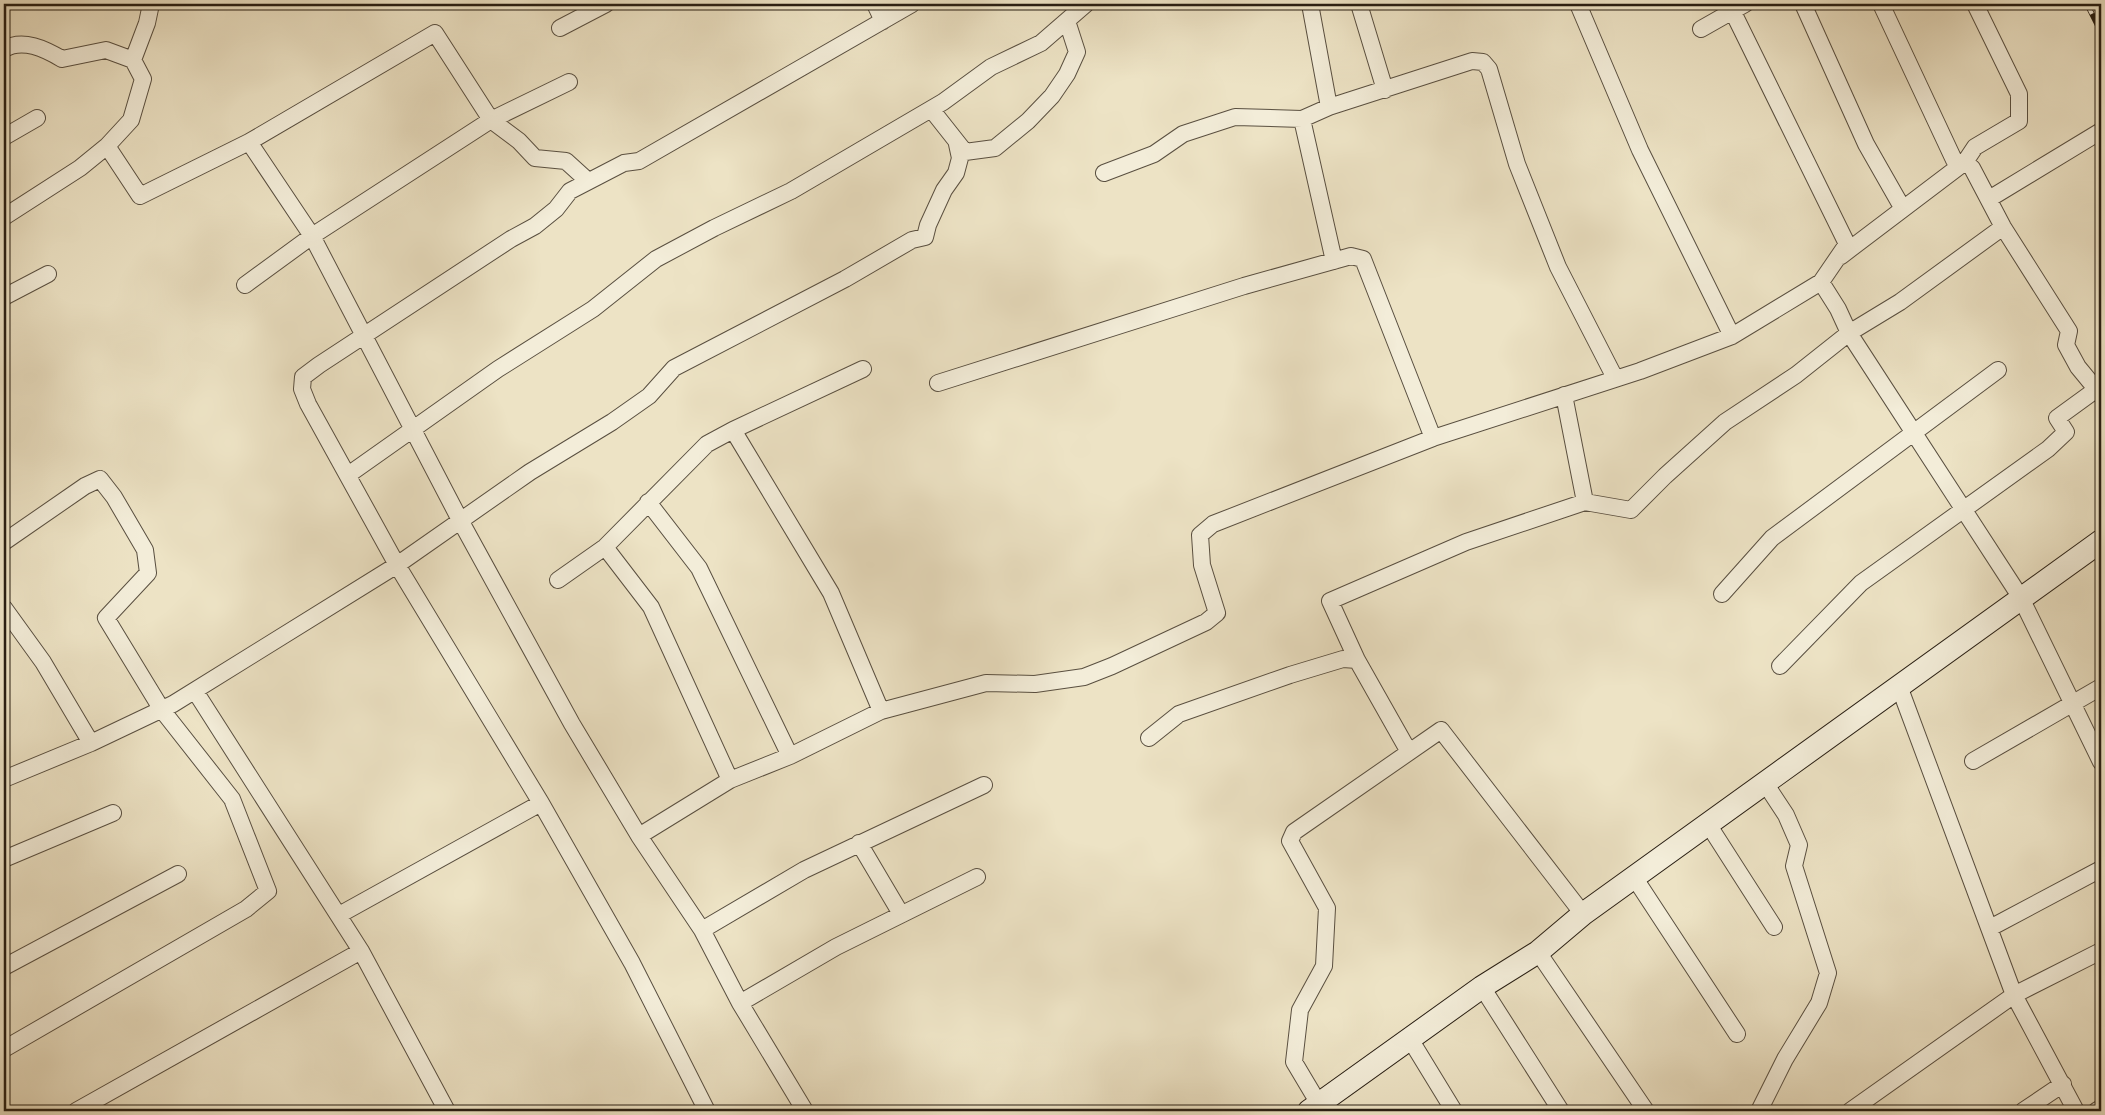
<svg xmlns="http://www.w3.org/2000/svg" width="2105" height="1115" viewBox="0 0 2105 1115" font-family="'IM FELL DW Pica',serif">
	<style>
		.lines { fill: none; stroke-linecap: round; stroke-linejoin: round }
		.street-casing { stroke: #594f40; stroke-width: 18 }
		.secondary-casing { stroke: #281e13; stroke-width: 24 }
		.street { stroke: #f3edd9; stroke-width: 16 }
		.secondary { stroke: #f3edd9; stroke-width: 22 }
		.rail-casing { stroke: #281e13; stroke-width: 5.5 }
		.rail { stroke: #f3edd9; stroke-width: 4; stroke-dasharray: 11; stroke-linecap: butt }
	</style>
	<rect width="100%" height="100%" fill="#ede3c5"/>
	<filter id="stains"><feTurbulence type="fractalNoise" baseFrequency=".004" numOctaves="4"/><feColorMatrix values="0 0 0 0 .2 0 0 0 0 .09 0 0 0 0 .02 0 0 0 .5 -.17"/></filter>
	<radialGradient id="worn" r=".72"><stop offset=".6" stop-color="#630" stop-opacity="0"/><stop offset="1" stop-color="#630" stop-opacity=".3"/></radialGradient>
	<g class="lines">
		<defs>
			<path id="street" d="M875,4L883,21
				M1310,4L1329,107
				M1359,4L1385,90
				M1578,4L1640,150L1732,336
				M1729,4L1847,244L1821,282L1838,309L1849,333L2021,598L2101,762
				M1803,4L1866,144L1903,209
				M1881,4L1954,160L1965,162L1972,168L2003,227L2069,331L2066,345L2078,367L2101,395
				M560,28L606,4
				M1701,29L1745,4
				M4,49C23,38 45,49 62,59L106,50L133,60L143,79L131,120L107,146L80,168L4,217
				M133,60L147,23L151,4
				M931,109L965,152L995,148L1028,121L1052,96L1067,74L1077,52L1067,21
				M4,137L37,118
				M249,142L435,33L491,120L569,82
				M107,146L140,196L249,142L312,236L460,520L572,724L639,836L730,780L790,756L881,711L986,683L1035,684L1084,677L1112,666L1206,622L1217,613L1202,565L1200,535L1213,524L1433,438
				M1104,173L1154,154L1183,134L1235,117L1302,119
				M1989,199L2101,131
				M1841,256L1965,162L1975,147L2019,121V94L1975,4
				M1334,261L1302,119L1329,107L1472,61L1483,62L1489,69L1517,164L1558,267L1615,378
				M245,285L312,236L491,120L519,141L535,158L566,161L588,181
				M4,297L48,274
				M863,369L733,430L831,593L881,711
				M938,383L1244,286L1351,256L1363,259L1433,438L1640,371L1732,336L1821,282
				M348,475L498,369L593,309L656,259L714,228L791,191L943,102L991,67L1041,43L1086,4
				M648,502L699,568L790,756
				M1585,502L1631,510L1665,476L1725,422L1796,375L1849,333L1900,302L2003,227
				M4,542L85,486L100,479L114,497L145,550L148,573L106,618L162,710L232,799L268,891L246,909L4,1049
				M605,547L651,607L730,780
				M558,580L605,547L707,444L733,430
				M1722,594L1772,538L1998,370
				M4,608L43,662L91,743
				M1357,660L1330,601L1466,542L1585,502L1564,395
				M1780,666L1861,583L2048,449L2066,432L2057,418L2101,386
				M1899,686L2014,995L2101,951
				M195,691L361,951L447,1111
				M1149,738L1179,714L1290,675L1343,659L1357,660L1409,752
				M1973,761L2101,687
				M4,779L91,743L173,704L397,565L530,472L612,422L649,396L674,368L845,279L912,240L925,237L928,225L944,190L956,173L960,158L957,144
				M1708,824L1774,927
				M639,836L702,930L740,1003L805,1111
				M859,843L901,914
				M4,859L113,813
				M1634,877L1737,1034
				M339,915L541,803
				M1990,928L2101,869
				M702,930L804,870L984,785
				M1538,952L1646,1111
				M4,967L178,874
				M1482,987L1561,1111
				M740,1003L836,947L977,877
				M1410,1039L1454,1111
				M1319,1104L1294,1062L1300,1010L1324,966L1327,908L1290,841L1294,832L1441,730L1583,914
				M76,1111L361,951
				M707,1111L632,963L541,803L397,565L308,404L302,389L303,377L319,365L511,239L535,226L556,209L570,191L624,163L639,161L912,4
				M1759,1111L1785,1059L1819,1003L1828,973L1794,866L1799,845L1786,815L1765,783
				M1850,1111L2014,995L2076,1111
				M2023,1111L2063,1084
				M2096,1111L2101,1108"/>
			<path id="secondary" d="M1309,1111L1482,987L1538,952L1583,914L2101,541"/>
		</defs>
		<use href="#street" class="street-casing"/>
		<use href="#secondary" class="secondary-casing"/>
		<use href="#street" class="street"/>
		<use href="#secondary" class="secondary"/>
		<defs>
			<path id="rail" d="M2087,4L2101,32"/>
		</defs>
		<use href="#rail" class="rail-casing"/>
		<use href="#rail" class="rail"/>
	</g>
	<rect width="2105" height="1115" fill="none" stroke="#ede3c5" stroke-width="20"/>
	<rect x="5" y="5" width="2095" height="1105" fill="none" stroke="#281e13" stroke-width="2.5"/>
	<rect x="10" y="10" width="2085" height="1095" fill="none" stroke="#281e13"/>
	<rect width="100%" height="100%" filter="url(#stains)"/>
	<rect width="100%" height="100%" fill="url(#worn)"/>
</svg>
